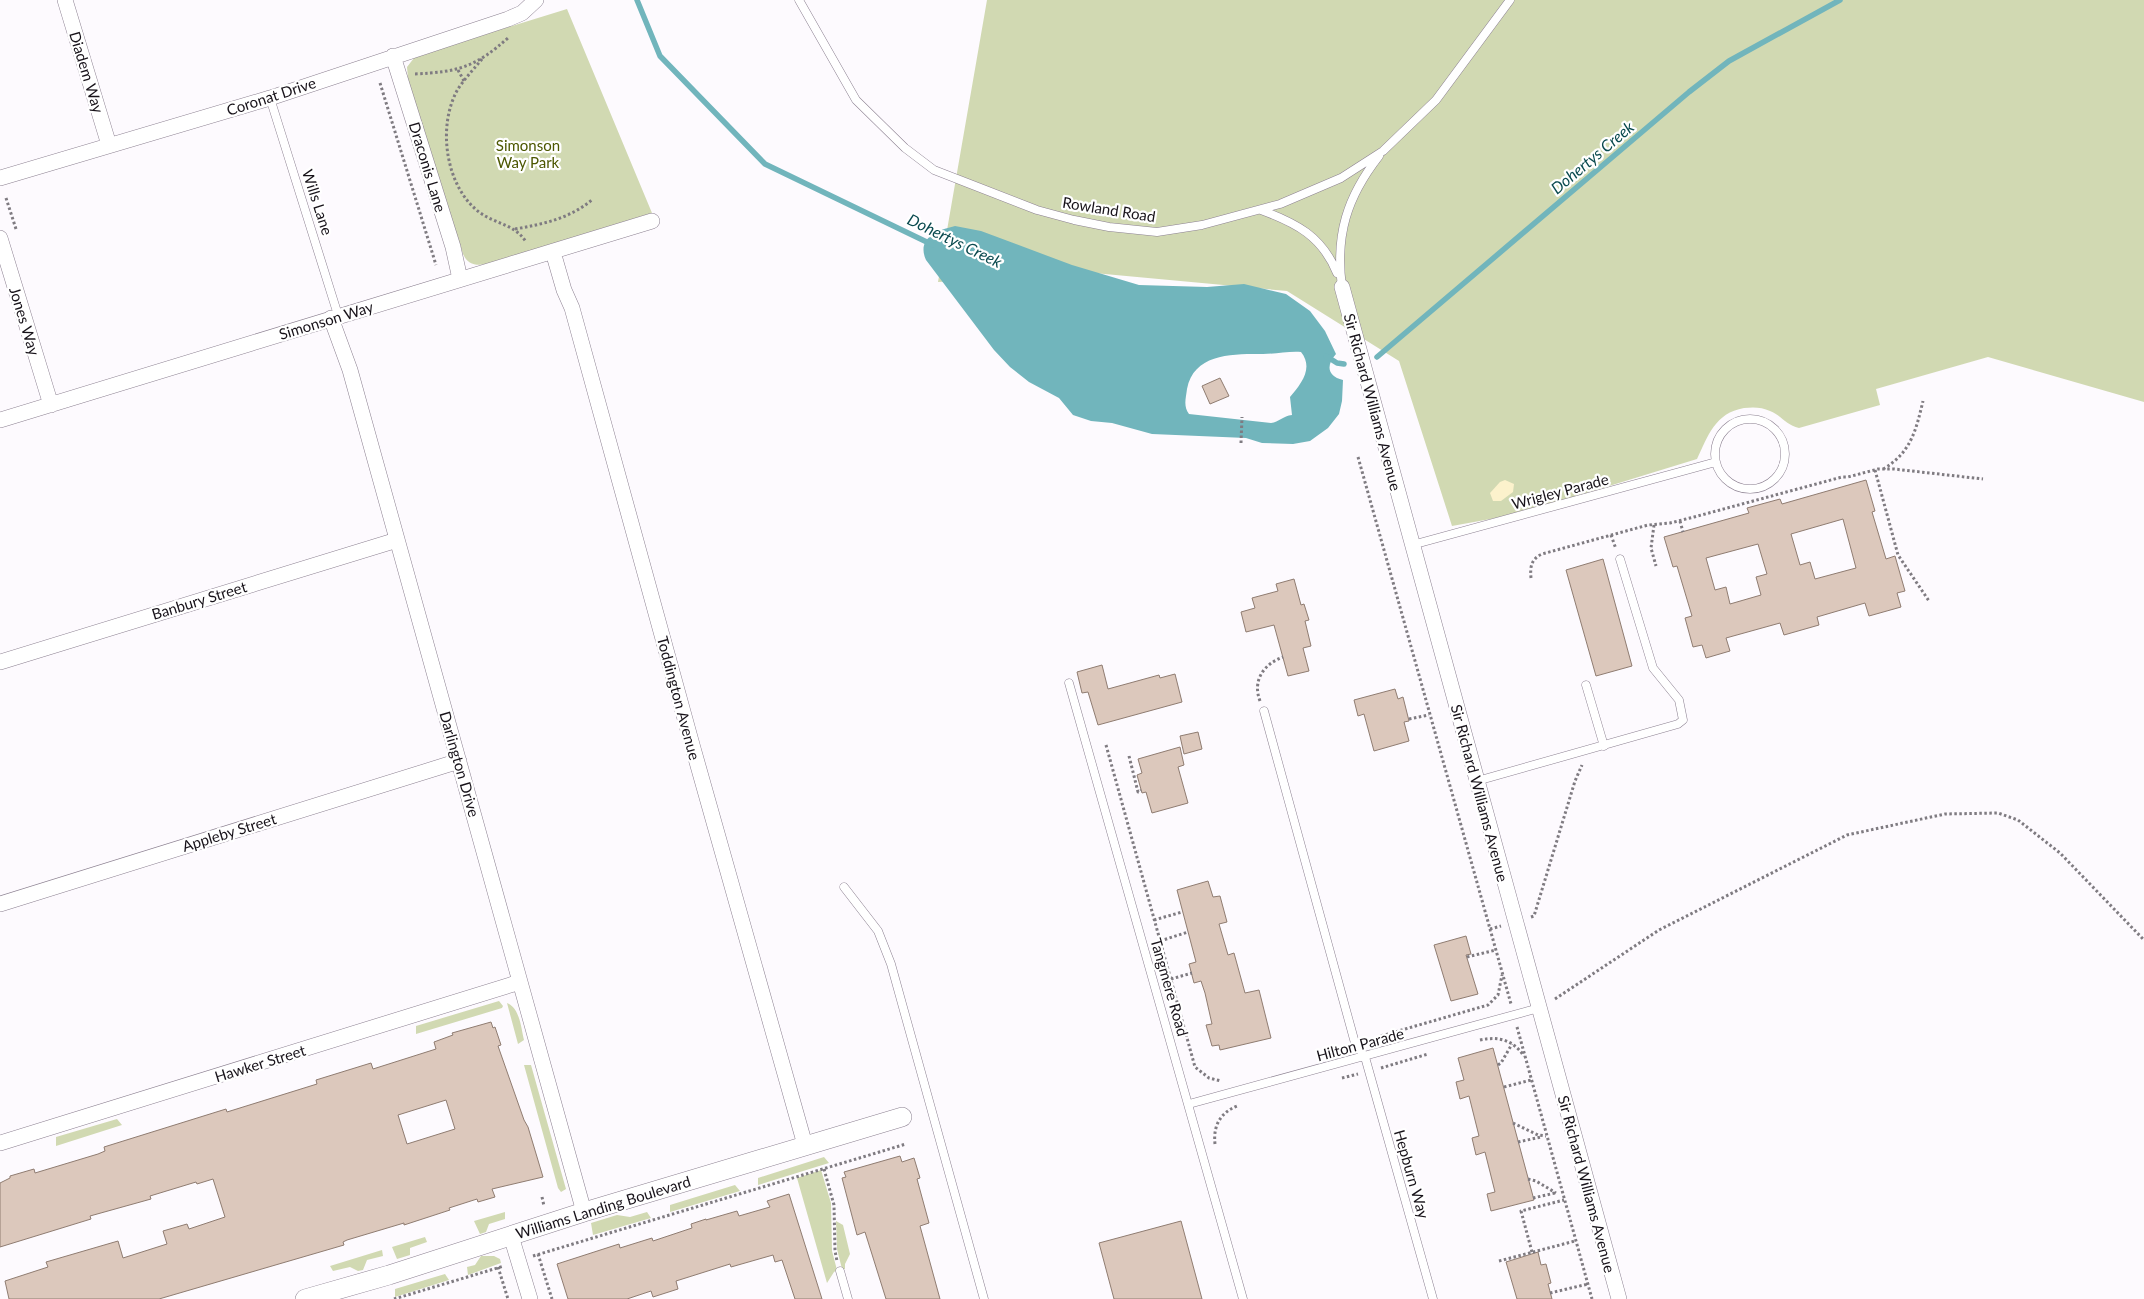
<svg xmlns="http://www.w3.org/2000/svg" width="2144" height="1299" viewBox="0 0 2144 1299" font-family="Lato,sans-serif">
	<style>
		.green { fill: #d1d9b2 }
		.sand { fill: #fcf2cc }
		.water { fill: #71b5bc; fill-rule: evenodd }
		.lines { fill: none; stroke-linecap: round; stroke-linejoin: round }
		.stream { stroke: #71b5bc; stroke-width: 5.5 }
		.building { fill: #dcc8bc; stroke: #8f7c71; fill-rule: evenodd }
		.service-casing { stroke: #8c8191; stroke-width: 9 }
		.minor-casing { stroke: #8c8191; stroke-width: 16 }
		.tertiary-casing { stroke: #8c8191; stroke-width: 20 }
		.path { stroke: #7f7b81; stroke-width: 3; stroke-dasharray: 2.5 2.5; stroke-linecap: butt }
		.service { stroke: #fff; stroke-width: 8 }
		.minor { stroke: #fff; stroke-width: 15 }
		.tertiary { stroke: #fff; stroke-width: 19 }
		.labels { text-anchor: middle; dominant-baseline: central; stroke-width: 4.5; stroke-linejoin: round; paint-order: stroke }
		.street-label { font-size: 15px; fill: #171219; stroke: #fff }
		.park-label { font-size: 15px; fill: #4c5701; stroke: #fff }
		.water-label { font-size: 16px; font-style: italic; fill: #0a4a4f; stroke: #fff }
	</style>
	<rect width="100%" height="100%" fill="#fdfafe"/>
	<path class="green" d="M987,0H2144V402L1988,357L1876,389L1880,405L1799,428C1786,425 1782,416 1770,411C1762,407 1753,407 1744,408C1715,413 1708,436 1697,459L1518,514L1452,526L1399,361L1287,291L1094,273L938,282Z
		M567,9L652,213L487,264C476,266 468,265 463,254L408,79L407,67L414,58L424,53Z
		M499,1001L503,1006L502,1008L416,1034V1026Z
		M507,1003C520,1008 521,1028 524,1040L518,1044Z
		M524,1065H531L566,1189L561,1192L558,1188Z
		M117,1119L122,1125L56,1146V1137Z
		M824,1157L829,1163L758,1185V1178Z
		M821,1170L831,1203L832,1251L837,1270L834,1272L827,1283L797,1178Z
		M735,1185L740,1191L670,1212V1205Z
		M505,1212V1219L489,1224L486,1232L480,1234L474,1221Z
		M647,1212L651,1218L593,1235L591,1223L617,1215L630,1217Z
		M836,1221L843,1225L850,1254L845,1264V1269H842L837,1249Z
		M425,1237L427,1242L410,1248V1255L397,1259L392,1247Z
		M382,1250L383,1256L367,1260L363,1270L358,1271L350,1267L333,1271L330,1266Z
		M481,1256H494L500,1259L501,1263L468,1275L467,1267L475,1265Z
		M445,1274L449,1280L395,1297V1289Z"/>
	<path class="sand" d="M1505,480L1514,484L1513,492L1501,501H1493L1490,493L1500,482Z"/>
	<path class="water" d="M955,226L981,231L1072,265L1139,285L1207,287L1244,284L1286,294L1310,311L1325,331L1336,354C1326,365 1327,376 1343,380L1342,401L1339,414L1328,428L1310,441L1293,444L1262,443L1246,438L1152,434L1112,423L1091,421L1073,415L1059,398L1029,382L1010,367L994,350L926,260C916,238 938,230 955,226ZM1301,352C1314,368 1301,384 1290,397L1292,415C1283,416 1279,422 1271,423L1189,414C1183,406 1186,398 1187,389C1194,353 1233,354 1263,354C1275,354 1289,351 1301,352Z"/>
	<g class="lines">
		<path class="stream" d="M637,0L660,56L765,164L933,245
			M1326,356L1337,363L1344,364
			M1377,357L1689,92L1729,61L1840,0"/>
	</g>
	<path class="building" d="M1220,378L1229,396L1210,404L1202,386Z
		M1866,480L1875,511L1872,512L1886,559L1895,556L1905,591L1897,593L1901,607L1869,616L1865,603L1817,617L1819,625L1784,635L1780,623L1726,638L1730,651L1706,658L1702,645L1693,647L1685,618L1692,616L1677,566L1673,567L1664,537L1749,513L1747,508L1780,499L1782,504ZM1843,519L1856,568L1815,579L1810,562L1800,565L1791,534ZM1758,544L1767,574L1756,577L1761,595L1730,604L1726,587L1715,590L1706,558Z
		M1603,559L1632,666L1596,676L1566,570Z
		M1294,579L1301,605L1304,604L1309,620L1305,621L1311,646L1303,648L1309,671L1288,676L1274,625L1246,632L1241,612L1255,608L1252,598L1278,591L1276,584Z
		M1102,665L1108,689L1159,675L1160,678L1175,674L1182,702L1098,725L1088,692L1082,693L1077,672Z
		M1395,689L1398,699L1403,697L1409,721L1404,722L1409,741L1374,751L1364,714L1358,716L1354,700Z
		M1198,732L1202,749L1184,754L1180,736Z
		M1180,747L1184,765L1178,767L1188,803L1152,813L1146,792L1142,793L1137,775L1142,773L1138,759Z
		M1208,881L1213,897L1220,896L1227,922L1219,924L1228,955L1234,953L1245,993L1259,990L1271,1038L1220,1050L1219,1045L1212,1046L1206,1025L1212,1024L1205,993L1201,981L1194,983L1189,964L1196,962L1177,890Z
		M1466,936L1471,954L1466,955L1478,994L1451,1001L1434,945Z
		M491,1022L493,1028L495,1027L501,1045L498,1046L524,1120L528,1127L543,1177L492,1189L495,1197L478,1202L477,1199L449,1208L450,1210L404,1225V1223L347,1240L343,1242L344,1245L159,1299H9L5,1281L48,1267L46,1262L118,1241L123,1258L167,1244L163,1231L187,1224L189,1229L225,1217L213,1179L197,1184L196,1182L150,1196L151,1199L90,1216L91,1219L0,1247V1183L10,1178V1176L34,1169L35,1173L98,1154L105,1151L104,1147L226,1109L227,1112L317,1084L316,1080L371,1063L373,1069L436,1049L434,1042L453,1035L452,1033ZM446,1100L455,1129L407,1144L398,1115Z
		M1493,1048L1534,1200L1491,1211L1487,1194L1495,1192L1485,1152L1476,1155L1472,1138L1479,1136L1469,1096L1460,1099L1456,1082L1464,1080L1458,1058Z
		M900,1156L902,1162L914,1158L920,1178L917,1179L929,1223L920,1226L940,1299H886L865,1232L857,1235L842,1178L846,1177L844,1172Z
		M789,1194L822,1299H795L782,1260L775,1262L773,1255L731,1267L730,1264L676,1281L678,1289L653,1297L651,1291L627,1299H568L557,1264L619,1244L620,1248L652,1238L653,1241L692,1228L691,1224L706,1219V1220L737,1211L739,1216L770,1207L767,1201Z
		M1181,1221L1202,1299H1114L1099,1243Z
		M1538,1252L1541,1265L1546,1264L1551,1283L1548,1284L1552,1299H1517L1506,1262Z"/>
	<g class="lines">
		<defs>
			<path id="service" d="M799,0L856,100L905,148L934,170L1037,210L1074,220L1109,227L1157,232L1202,225L1280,204L1341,178L1383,151L1436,100L1510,0
				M270,98L338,315
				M1261,210C1296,223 1322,236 1337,273
				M1342,287C1335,235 1347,197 1379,156
				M1715 454a35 35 0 1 1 70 0a35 35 0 1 1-70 0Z
				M1412,545L1716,462
				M1069,683L1243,1299
				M1586,685L1604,746
				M1264,711L1355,1043L1365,1057L1433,1299
				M1477,781L1678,724L1683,720L1679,700L1653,668L1620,559
				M844,887L878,931L891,964L984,1299
				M1189,1104L1539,1008
				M840,1271L848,1299"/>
			<path id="minor" d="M65,0L109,145
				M393,56L453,247L460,279
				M0,178L270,98L508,19L522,13L536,0
				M0,238L51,405
				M553,252L564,290L572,308L693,748L805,1145
				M1342,287L1619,1299
				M331,318L350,370L584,1212
				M0,420L652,221
				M0,662L397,540
				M0,904L459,761
				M0,1143L520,982
				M511,1236L530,1299"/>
			<path id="tertiary" d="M305,1299L389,1275L584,1212L902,1117"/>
		</defs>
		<use href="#service" class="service-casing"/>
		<use href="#minor" class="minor-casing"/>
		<use href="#tertiary" class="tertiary-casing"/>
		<path class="path" d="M482,59C474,69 465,78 458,89C437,125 445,186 479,212C495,224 515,224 526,242
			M458,70L464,81
			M415,74C458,72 476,67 509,37
			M380,83L436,265
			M6,198L16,229
			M515,229C544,224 571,218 593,199
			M1241,443L1242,417
			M1358,457L1511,1004
			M1883,469C1911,453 1916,430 1923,401
			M1875,470L1898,555L1929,601
			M1680,521L1683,532
			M1654,525L1651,548L1656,566
			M1611,535L1616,549
			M1531,578C1530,567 1531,559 1542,554L1648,525L1670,523L1694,517L1842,477H1848L1878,469H1894L1983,479
			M1260,701C1252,680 1264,664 1283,657
			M1409,719L1429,715
			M1106,745L1195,1067L1209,1078L1221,1081
			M1129,756L1138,792L1141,790
			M1531,917L1534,916L1575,781L1582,765
			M1154,920L1182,912
			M1490,929L1501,926
			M1160,941L1188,932
			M1467,957L1496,950
			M1171,979L1192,973
			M1555,999L1659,930L1847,835L1945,814L1998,813L2018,820L2060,853L2144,940
			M1517,1027L1592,1299
			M1381,1036L1488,1005L1498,995L1502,975
			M1480,1040C1499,1036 1513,1040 1524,1056
			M1498,1065L1501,1063L1512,1044
			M1381,1068L1428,1054
			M1342,1078L1358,1074
			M1504,1087L1531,1080
			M1513,1123L1538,1135L1546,1136
			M1518,1142L1541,1137
			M1215,1144C1213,1126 1220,1113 1237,1106
			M824,1169L834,1205L835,1251L837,1261
			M1528,1179L1536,1181L1556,1193
			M542,1197L544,1206
			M1533,1198L1555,1193
			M1532,1252L1521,1211L1564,1200
			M538,1254L552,1299
			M533,1256L906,1144
			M1499,1261L1575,1241
			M498,1267L508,1299
			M1550,1293L1588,1284
			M394,1299L504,1266"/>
		<use href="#service" class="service"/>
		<use href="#minor" class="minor"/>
		<use href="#tertiary" class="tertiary"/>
	</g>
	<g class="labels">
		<g class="street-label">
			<text transform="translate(87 72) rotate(73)">Diadem Way</text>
			<text transform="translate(271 96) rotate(-18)">Coronat Drive</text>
			<text transform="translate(428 167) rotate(73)">Draconis Lane</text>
			<text transform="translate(318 202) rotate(72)">Wills Lane</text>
			<text transform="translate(1109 209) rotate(9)">Rowland Road</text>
			<text transform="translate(326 320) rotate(-17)">Simonson Way</text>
			<text transform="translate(25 321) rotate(73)">Jones Way</text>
			<text transform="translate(1373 402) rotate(75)">Sir Richard Williams Avenue</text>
			<text transform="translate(1560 491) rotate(-15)">Wrigley Parade</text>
			<text transform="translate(199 600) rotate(-17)">Banbury Street</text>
			<text transform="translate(679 698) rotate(75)">Toddington Avenue</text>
			<text transform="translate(460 764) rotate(74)">Darlington Drive</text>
			<text transform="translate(1480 793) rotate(75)">Sir Richard Williams Avenue</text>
			<text transform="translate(229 832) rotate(-17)">Appleby Street</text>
			<text transform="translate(1170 987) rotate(74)">Tangmere Road</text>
			<text transform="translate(1360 1044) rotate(-15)">Hilton Parade</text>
			<text transform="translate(260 1063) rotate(-17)">Hawker Street</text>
			<text transform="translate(1412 1174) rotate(74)">Hepburn Way</text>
			<text transform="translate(1587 1184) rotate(75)">Sir Richard Williams Avenue</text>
			<text transform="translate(603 1207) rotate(-17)">Williams Landing Boulevard</text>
		</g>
		<g class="park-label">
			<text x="528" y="145">Simonson<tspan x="528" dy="17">Way Park</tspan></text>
		</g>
		<g class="water-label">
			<text transform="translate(1592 157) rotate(-40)">Dohertys Creek</text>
			<text transform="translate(955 240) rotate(26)">Dohertys Creek</text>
		</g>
	</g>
</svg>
